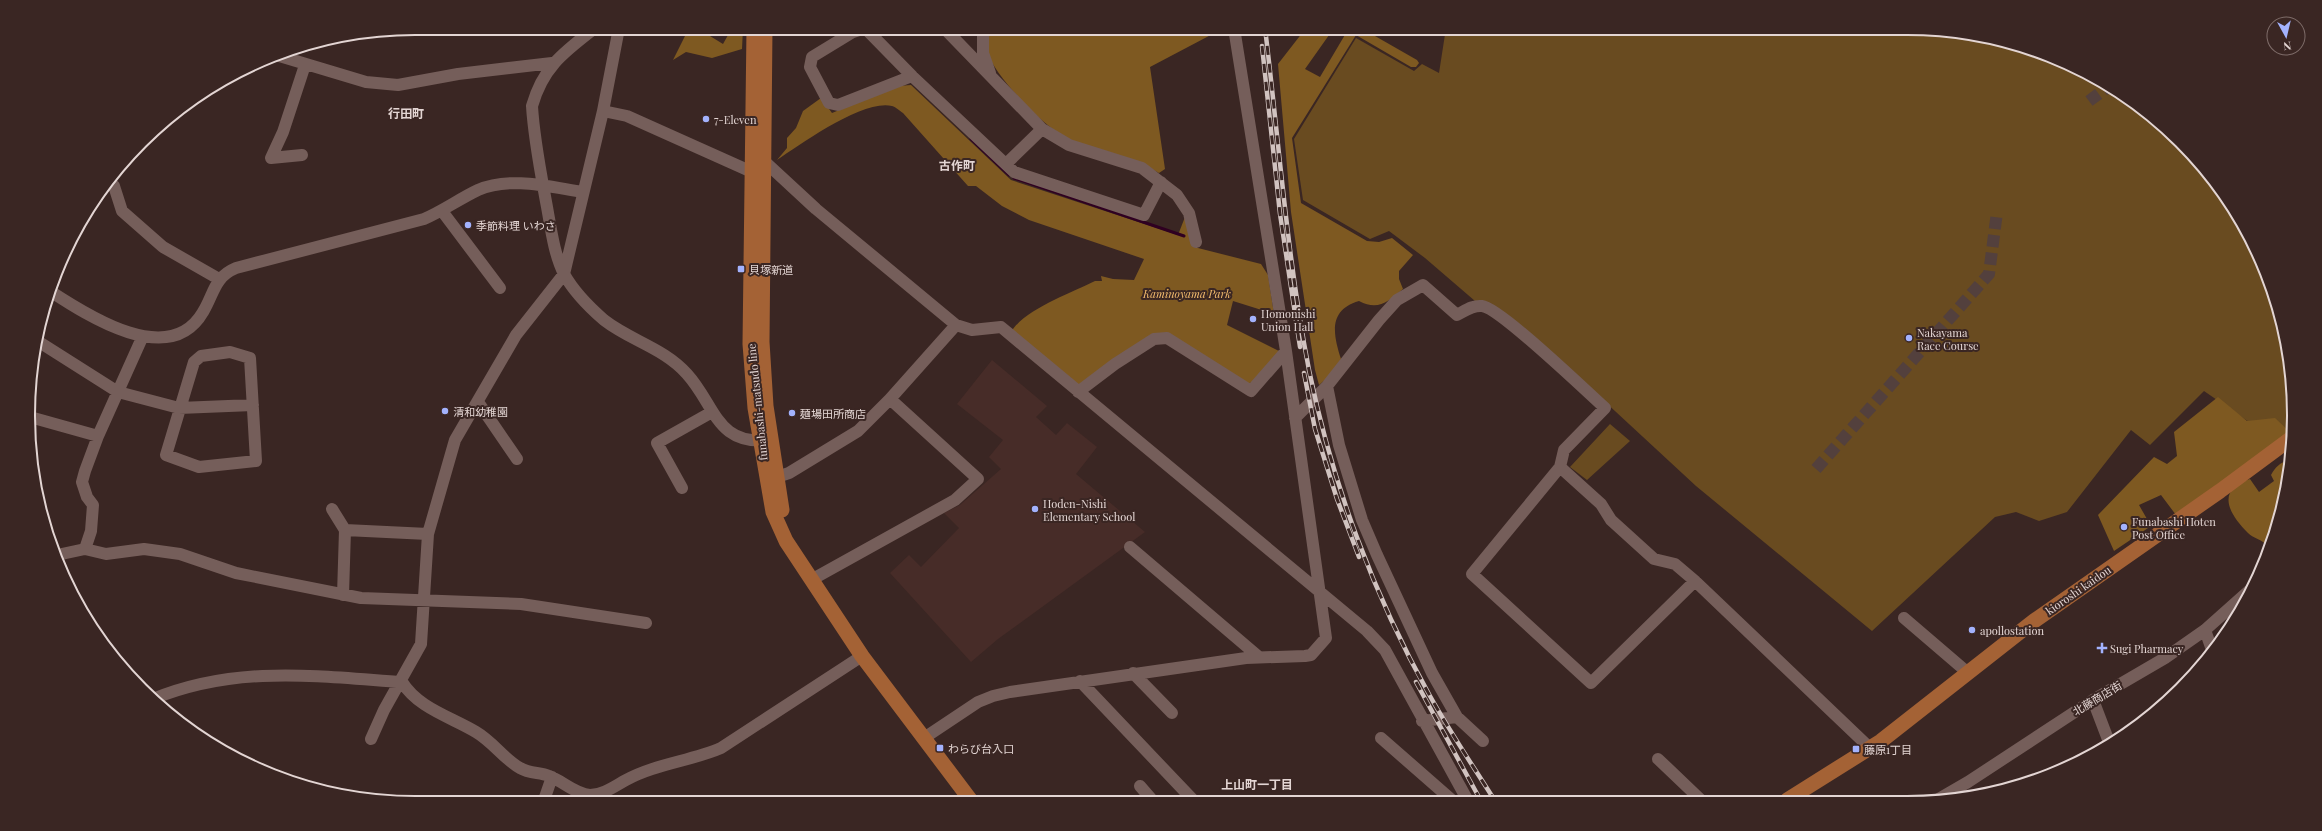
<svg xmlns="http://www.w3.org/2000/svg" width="2322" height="831" viewBox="0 0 2322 831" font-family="'Playfair Display','Noto Sans JP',serif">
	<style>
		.built { fill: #472c28 }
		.green { fill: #694b20 }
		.forest { fill: #7e5921 }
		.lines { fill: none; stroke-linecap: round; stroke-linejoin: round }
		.stream { stroke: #2f0021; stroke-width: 3 }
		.minor-tunnel { stroke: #53403d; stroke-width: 12; stroke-dasharray: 12 6; stroke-linecap: butt }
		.minor { stroke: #755e5a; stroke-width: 12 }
		.major { stroke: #a46235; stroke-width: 15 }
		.rail-casing { stroke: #d1c3c0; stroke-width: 4.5 }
		.rail { stroke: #3a2623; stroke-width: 3; stroke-dasharray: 9; stroke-linecap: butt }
		.poi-dot { fill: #a3b2fd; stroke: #3a2623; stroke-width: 1.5 }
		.labels { text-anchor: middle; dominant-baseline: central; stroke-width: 4; stroke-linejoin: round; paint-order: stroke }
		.poi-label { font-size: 11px; fill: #e3d5d3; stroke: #3a2623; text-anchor: start }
		.park-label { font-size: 11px; font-style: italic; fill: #f5bd6e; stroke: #3a2623 }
		.street-label { font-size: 11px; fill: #e3d5d3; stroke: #3a2623 }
		.neighbourhood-label { font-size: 12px; font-weight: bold; fill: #e3d5d3; stroke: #3a2623 }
		.rim { fill: none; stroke: #e3d5d3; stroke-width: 2 }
	</style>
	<rect width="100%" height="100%" fill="#3a2623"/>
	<path class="built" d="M992,360L1047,406L1036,417L1056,435L1067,423L1097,447L1076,474L1145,532L998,639L971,662L890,573L909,555L921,567L959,528L944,513L960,505L1001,469L989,457L1003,440L957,404Z"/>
	<path class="green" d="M1446,28H1906L2007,41L2078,68L2142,108L2198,160L2242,222L2273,291L2291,365L2293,427L2275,440L2204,391L2150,445L2131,430L2067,512L2039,521L2016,512L1995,517L1872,631L1696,486L1589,387L1475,301L1425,258L1389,231L1370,239L1303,200L1294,139L1356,38L1414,71L1422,64L1439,73Z
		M1610,424L1630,441L1587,480L1570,467Z"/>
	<path class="forest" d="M689,28H697L723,44L732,28H743L742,49L712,58L686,52L673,60Z
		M989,28H1224L1150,67L1165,169L1159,173C1132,156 1101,151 1071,140C1046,130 996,78 987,52C985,46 988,35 989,28Z
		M1306,28H1334L1305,69L1320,77L1349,28H1361L1417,60L1419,63L1416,67H1411L1356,35L1292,138L1301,203L1367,241L1379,242L1392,238L1413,255L1399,271V279L1403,289C1388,302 1378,311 1359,301C1328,310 1333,334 1341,359L1334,372L1319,385L1315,370L1291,212L1278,64Z
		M911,85L1011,180L1178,235L1185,217L1194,247L1261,264L1268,275L1274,314L1233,301L1227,325L1279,351L1254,382L1245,384L1168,335L1080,384L1075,385L1011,332C1025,309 1071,293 1095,281H1102L1101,276L1113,279L1134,280L1144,259L1029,220L1002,206L976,186H968L903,113C900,111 896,107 892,106C863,99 801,144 777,160L787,148V138L796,128L803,111L821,98L832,113L898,86Z
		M2218,397L2247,421L2275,418L2292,434L2176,515L2161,495L2139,505L2151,526L2114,551L2098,515L2154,457L2167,464L2177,456L2174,432Z
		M2290,460L2281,516L2268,547C2261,538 2254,539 2248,533C2229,514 2215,490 2250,479L2259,492L2274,481L2271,475C2276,466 2281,462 2290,460Z"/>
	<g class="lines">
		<path class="stream" d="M971,139L1009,175
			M1014,178L1184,236"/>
		<path class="minor-tunnel" d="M2089,101L2108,87
			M1816,469L1989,274L1997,212"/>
		<path class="minor" d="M595,28C564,52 543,67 532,106C534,140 541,174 547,207C551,229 554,254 564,274C574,292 589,307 604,320C631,341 664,348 687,374C716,406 716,446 770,440
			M865,28L912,76L1014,172L1144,215L1161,182
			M865,28L853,32L812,57L810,67L829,103L838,105L912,76
			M944,28L1042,129L1069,145L1142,168L1177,195L1189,213L1196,242
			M983,28V53L990,73
			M276,55L366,82L398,85L458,74L552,63
			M603,111L627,116L752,172
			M302,155L271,158L283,132L305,65
			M764,161L816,209L956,325L972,330L1001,327L1367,631L1385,650L1468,801
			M1007,163L1042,129
			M108,180L114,186L122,211L163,247L219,279
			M442,211L500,288
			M50,291C88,316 170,369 203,312C214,294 214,277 236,268L424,219C443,211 459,199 478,190C510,176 550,187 583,192
			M36,340L118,392L179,408L253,405
			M230,352L250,358L256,461L199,467L166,455L194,362L201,356Z
			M1327,386L1339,445L1362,520L1377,555L1432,673L1457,717L1483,741
			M1078,392L1115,364L1154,339L1167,338L1251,391L1286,351
			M478,402L517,459
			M30,417L98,436
			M1295,418L1327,386L1379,320L1397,300L1423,285L1457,315C1465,311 1472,305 1482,306C1500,308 1586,391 1605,408L1564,450L1560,467L1472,574L1591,683L1695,581
			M1560,467L1601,504L1611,520L1654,559L1675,564L1695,581L1870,748
			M777,477L789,473L858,431L890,399L956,325
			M682,488L657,443L712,412
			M332,509L345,530L343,595
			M345,530L428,534
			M1130,547L1259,657
			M85,549L91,531L93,505L87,497L82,482L85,471L98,436L142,338
			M53,550L57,555L85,549L106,554L144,549L180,554L236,573L361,598L521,604L646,623
			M811,580L955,500L978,479L890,399
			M1904,618L1967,672
			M2205,630L2211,647
			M1133,673L1172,713
			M1080,681L1194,801
			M153,699C236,665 315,676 402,682C418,708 451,717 476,732C493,742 504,759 520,768C530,774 540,772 549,776C563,781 575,794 590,795C603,795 615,786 626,780C655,764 691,761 721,748L862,656
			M2093,700L2109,742
			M1422,721L1457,717
			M924,738L978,702L993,696L1010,692L1246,658L1305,656L1311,655L1326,638L1286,351L1234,28
			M1381,738L1453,801
			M371,739L384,710L421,644L428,534L455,440L516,335L564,274L603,111L619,28
			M1658,759L1701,800
			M1140,786L1153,801
			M1937,800L1968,782L2093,700L2165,658L2205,630L2251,589
			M543,803L552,777"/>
		<path class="major" d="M754,28L750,344L755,408L773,512L786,541L862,656L972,802
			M765,28L762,342L766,406L782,510
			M1787,800L1881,741L2034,621L2220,491L2293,437"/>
		<defs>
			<path id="rail" d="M1265,28C1279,142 1287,257 1309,370C1332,483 1374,596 1430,696C1450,732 1473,766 1495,801
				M1262,46L1280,214L1300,347
				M1304,373L1315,429L1337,499L1359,557
				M1416,682L1481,801"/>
		</defs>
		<use href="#rail" class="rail-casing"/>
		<use href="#rail" class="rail"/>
	</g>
	<g class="poi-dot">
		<circle cx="706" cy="119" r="4"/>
		<circle cx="468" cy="225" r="4"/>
		<rect x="737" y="265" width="8" height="8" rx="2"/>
		<circle cx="1253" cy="319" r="4"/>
		<circle cx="1909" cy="338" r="4"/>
		<circle cx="445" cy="411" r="4"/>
		<circle cx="792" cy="413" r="4"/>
		<circle cx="1035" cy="509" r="4"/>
		<circle cx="2124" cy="527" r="4"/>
		<circle cx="1972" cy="630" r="4"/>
		<path d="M2100 642h4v4h4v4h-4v4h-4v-4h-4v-4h4z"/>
		<rect x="936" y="744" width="8" height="8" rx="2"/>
		<rect x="1852" y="745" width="8" height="8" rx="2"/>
	</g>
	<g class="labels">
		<g class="poi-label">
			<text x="714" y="119">7-Eleven</text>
			<text x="476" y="225">季節料理 いわさ</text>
			<text x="749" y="269">貝塚新道</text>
			<text x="1261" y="313">Homonishi<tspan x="1261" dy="13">Union Hall</tspan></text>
			<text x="1917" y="332">Nakayama<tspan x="1917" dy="13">Race Course</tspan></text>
			<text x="453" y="411">清和幼稚園</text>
			<text x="800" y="413">麺場田所商店</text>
			<text x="1043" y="503">Hoden-Nishi<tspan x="1043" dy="13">Elementary School</tspan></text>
			<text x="2132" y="521">Funabashi Hoten<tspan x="2132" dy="13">Post Office</tspan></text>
			<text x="1980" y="630">apollostation</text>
			<text x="2110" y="648">Sugi Pharmacy</text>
			<text x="948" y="748">わらび台入口</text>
			<text x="1864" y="749">藤原1丁目</text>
		</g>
		<g class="park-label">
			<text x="1187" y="293">Kaminoyama Park</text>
		</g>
		<g class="street-label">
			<text transform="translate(757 402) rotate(-96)">funabashi-matsudo line</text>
			<text transform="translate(2078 590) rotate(-35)">kioroshi kaidou</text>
			<text transform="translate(2097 698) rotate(-31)">北藤商店街</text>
		</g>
		<g class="neighbourhood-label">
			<text x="406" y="113">行田町</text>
			<text x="957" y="165">古作町</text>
			<text x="1257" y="784">上山町一丁目</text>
		</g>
	</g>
	<path d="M0 0H2322V831H0ZM415 35H1907A380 380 0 0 1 2287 415V416A380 380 0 0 1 1907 796H415A380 380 0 0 1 35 416V415A380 380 0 0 1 415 35Z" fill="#3a2623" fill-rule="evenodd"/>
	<path class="rim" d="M415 35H1907A380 380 0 0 1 2287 415V416A380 380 0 0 1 1907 796H415A380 380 0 0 1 35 416V415A380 380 0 0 1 415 35Z"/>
	<g transform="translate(2286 36) rotate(172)"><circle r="19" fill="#3a2623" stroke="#7e6c69"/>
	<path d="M0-3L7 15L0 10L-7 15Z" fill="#a3b2fd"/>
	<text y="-6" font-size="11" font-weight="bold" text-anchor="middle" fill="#e3d5d3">N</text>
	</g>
</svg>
